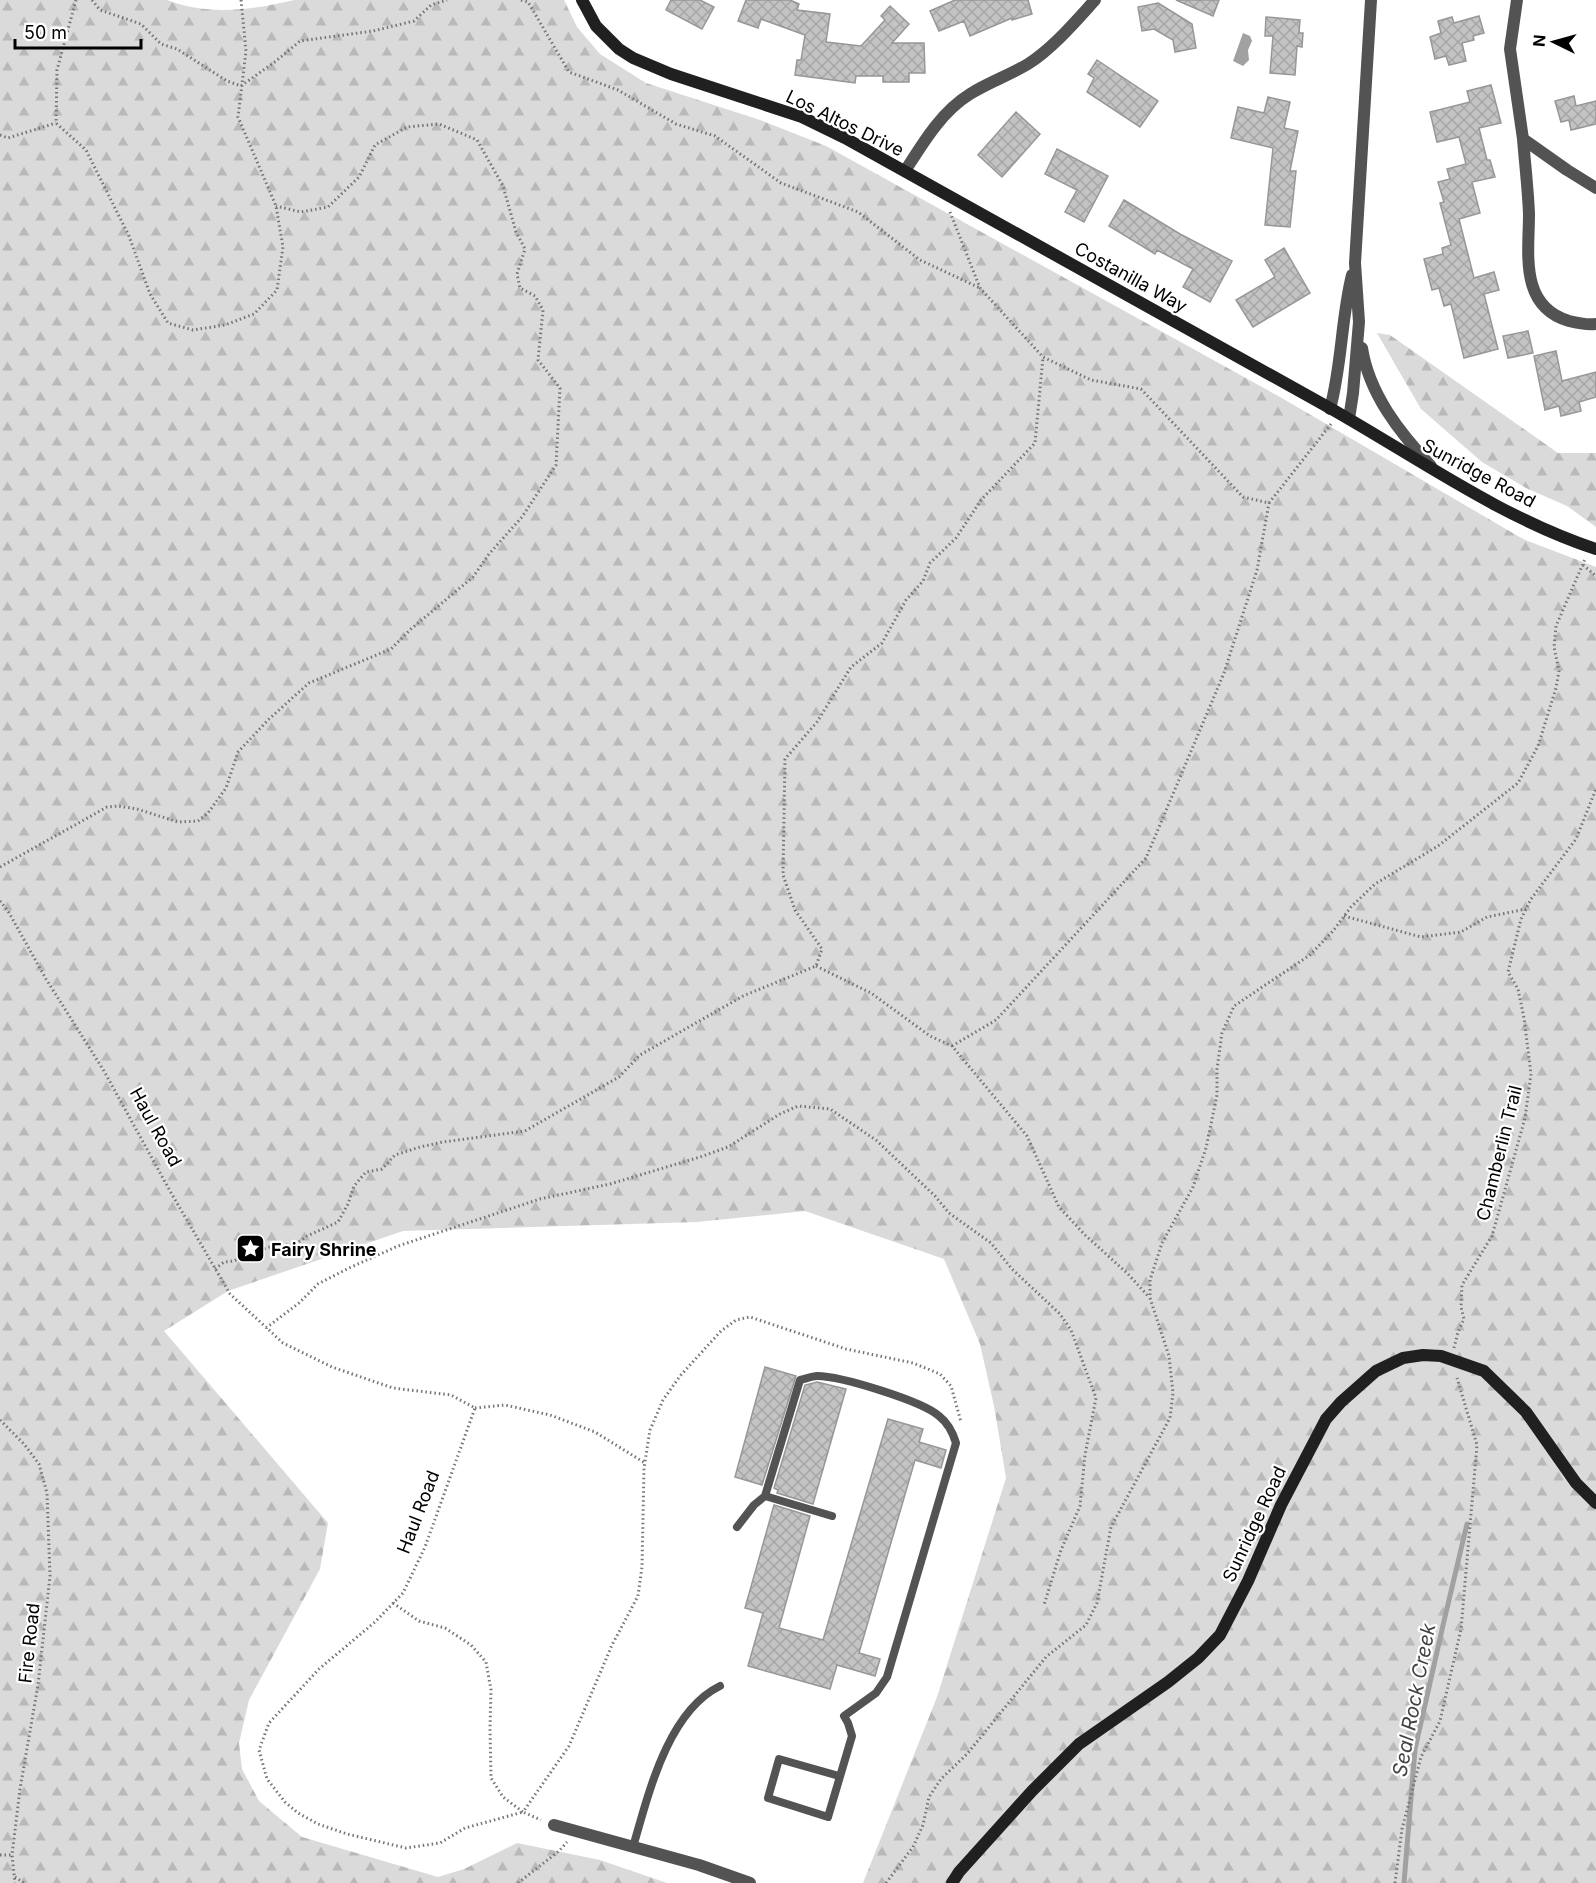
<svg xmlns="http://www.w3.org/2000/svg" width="1596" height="1883" viewBox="0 0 1596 1883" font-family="Inter,sans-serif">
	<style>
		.forest { fill: url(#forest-firs) }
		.water { fill: #a1a1a1 }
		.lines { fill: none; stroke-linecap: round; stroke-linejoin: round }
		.stream { stroke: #a1a1a1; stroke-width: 5 }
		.building { fill: url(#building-cross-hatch); stroke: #979797; stroke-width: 1.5 }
		.path { stroke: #757575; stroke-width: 3; stroke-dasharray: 1.5 3; stroke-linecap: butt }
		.lane { stroke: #535353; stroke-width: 8 }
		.street { stroke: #535353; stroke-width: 12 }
		.secondary { stroke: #202020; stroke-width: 12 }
		.labels { text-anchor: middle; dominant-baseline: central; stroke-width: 4.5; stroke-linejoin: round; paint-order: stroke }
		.street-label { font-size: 18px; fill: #000; stroke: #fff }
		.poi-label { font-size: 18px; font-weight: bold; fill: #000; stroke: #fff; text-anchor: start }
		.water-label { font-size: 20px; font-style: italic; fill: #424242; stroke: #fff }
	</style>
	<defs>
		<pattern id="forest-firs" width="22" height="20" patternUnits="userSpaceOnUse" patternTransform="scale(1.5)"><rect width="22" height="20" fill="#dadada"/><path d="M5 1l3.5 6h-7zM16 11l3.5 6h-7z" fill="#b9b9b9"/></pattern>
		<pattern id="building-cross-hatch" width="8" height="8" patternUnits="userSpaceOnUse" patternTransform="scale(1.5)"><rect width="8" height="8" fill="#c3c3c3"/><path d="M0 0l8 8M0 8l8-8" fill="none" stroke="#a6a6a6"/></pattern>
	</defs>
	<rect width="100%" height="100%" fill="#fff"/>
	<path class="forest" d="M0,0H167C208,16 252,10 294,0H564L577,27L600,54L646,83L760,120L826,146L1280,397L1523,539L1596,567V1883H863L937,1697L1006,1478L994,1406L980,1344L944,1259L805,1211L697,1222L403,1231L228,1291L164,1331L328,1523L320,1569L249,1700L239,1743L242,1769L259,1801L302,1837L438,1877L464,1869L517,1843L600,1860L667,1883H0Z
		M1377,333L1390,335L1558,453H1596V527L1567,506L1526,488L1482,462L1421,409Z"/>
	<path class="water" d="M1243,33L1250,36L1252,41L1248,50L1249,60L1243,66L1233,61Z"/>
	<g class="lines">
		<path class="stream" d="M1404,1883L1415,1749L1444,1621L1467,1524"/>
	</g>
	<path class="building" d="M671,0H700L714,7L702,29L666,10Z
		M746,0H790L799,4L797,10L830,14L826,42L861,46L885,20L881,16L890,6L909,24L892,43H924L925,73H909V82H883V76H856L855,83L795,75L797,60H801L805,35L761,19L758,28L738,21Z
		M955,0H1028L1032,14L1012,20V18L970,36L964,21L939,31L930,11Z
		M1176,0H1219L1213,16Z
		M1158,3L1192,24L1196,48L1175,52L1173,40L1154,29L1142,31L1138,7Z
		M1479,16L1484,33L1473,36L1474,40L1462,43L1466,61L1449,65L1446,56L1435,59L1430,37L1441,33L1438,21L1452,17L1454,23Z
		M1266,17L1300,20L1299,33H1303L1302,47L1297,46L1295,75L1270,73L1273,36H1265Z
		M1097,60L1158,101L1140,127L1087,92L1094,78L1088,74Z
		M1491,85L1501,123L1479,128L1487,160H1490L1495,177L1472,182L1480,213L1459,219L1474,278L1494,272L1499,290L1484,294L1498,349L1464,358L1451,304L1444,306L1439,288L1432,290L1424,259L1443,254L1442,248L1451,245L1440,203L1444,202L1438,182L1450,179L1447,169L1466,164L1459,137L1437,142L1430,112L1470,102L1467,91Z
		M1574,96L1576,106L1596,101V124L1571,130L1569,120L1561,122L1555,101Z
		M1268,97L1290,102L1284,128L1298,131L1290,171H1296L1290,227L1265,225L1273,148L1231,138L1238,107L1264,113Z
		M1016,112L1040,134L1002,177L978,155Z
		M1057,149L1108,176L1084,222L1065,212L1077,190L1045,174Z
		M1124,200L1180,234L1232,261L1210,302L1183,287L1193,269L1157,250L1155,254L1109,226Z
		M1284,248L1310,293L1253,327L1236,300L1275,277L1265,260Z
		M1528,331L1533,353L1508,358L1503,336Z
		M1556,351L1562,381L1596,372V397L1579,402L1581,411L1561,416L1559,406L1545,410L1534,356Z
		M765,1367L796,1376L762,1485L735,1477Z
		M817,1382L846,1389L813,1504L777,1493L778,1490L774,1488L805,1385Z
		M888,1419L923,1429L919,1442L946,1450L941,1468L915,1460L859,1653L880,1659L875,1676L837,1665L830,1689L748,1666L763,1613L745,1608L774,1505L810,1516L779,1628L823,1640Z"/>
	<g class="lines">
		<path class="path" d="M76,0L57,70L56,123L86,150L129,236L150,294L168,323L193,330L225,325L254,314L277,290L283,247L276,206L238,117L246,51L241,0
			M92,0L100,10L141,24L161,44L177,49L227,81L241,86L276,61L300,41L373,31L414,21L431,5L447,0
			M521,0L528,2L569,72L618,90L676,124L715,136L781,183L858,212L920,260L980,288
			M0,135L8,138L56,123
			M950,212L980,288L1043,357
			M1583,565L1596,576
			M0,867L107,807L118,806L137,809L178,822L198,821L208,813L226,788L238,752L269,719L309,683L391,649L411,629L473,577L489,554L522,517L556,465L560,388L538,360L543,310L535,296L520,288L517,274L525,249L516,232L503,186L477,140L439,124L407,127L375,145L359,177L328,207L301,212L276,206
			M0,901L8,911L46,979L104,1071L170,1191L230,1294L283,1343L332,1367L393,1388L451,1395L475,1408L425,1547L403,1593L375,1622L319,1669L269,1723L259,1750L267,1779L285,1802L298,1813L318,1824L347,1834L406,1848L440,1843L465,1828L523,1812L541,1820
			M1344,916L1421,937L1461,932L1487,917L1526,909
			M816,966L871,993L930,1036L952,1046L1027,1136L1059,1207L1085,1235L1127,1273L1149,1297
			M952,1046L996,1020L1146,858L1224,673L1257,570L1269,503
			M215,1269L224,1262L234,1261L256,1251L273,1246L296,1244L307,1236L338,1222L348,1204L354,1186L366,1172L382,1169L395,1155L420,1147L443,1142L525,1131L619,1077L640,1055L743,996L816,966L822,949L795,910L783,875L785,759L817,722L851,667L882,643L906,600L923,581L930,563L956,538L981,500L1035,443L1043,357L1091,380L1141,389L1243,497L1269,503L1331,424
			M266,1328L299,1303L318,1284L349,1268L398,1246L540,1199L610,1184L700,1157L728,1147L780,1114L798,1106L830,1109L876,1140L935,1196L949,1213L991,1243L1012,1269L1060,1314L1071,1330L1096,1398L1085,1455L1080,1506L1061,1550L1044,1605
			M1454,1348L1458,1332L1464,1319L1461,1307L1462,1285L1492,1236L1525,1118L1531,1074L1524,1018L1518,989L1508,972L1521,919L1531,899L1576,839L1596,789
			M475,1408L505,1405L550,1415L595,1432L645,1463
			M0,1420L24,1444L39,1464L47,1493L50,1576L38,1685L20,1789L12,1855L15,1883
			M393,1603L419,1621L445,1628L471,1645L486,1662L491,1690L490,1728L491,1778L503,1797L523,1812L569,1746L612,1645L638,1596L642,1567L644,1468L650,1430L663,1400L680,1376L721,1331L736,1320L750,1317L846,1349L913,1363L940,1374L951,1386L961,1422
			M0,1855H12
			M15,1877L24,1883
			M518,1883L559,1851L567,1842
			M886,1883L913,1847L923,1825L929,1797L941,1779L967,1754L1046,1657L1086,1625L1097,1603L1111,1527L1170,1418L1173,1393L1169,1356L1150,1298V1280L1162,1243L1193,1187L1206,1148L1217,1095V1069L1222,1033L1234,1006L1310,955L1333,931L1351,907L1375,884L1438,846L1518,783L1538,746L1556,688L1559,671L1554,647L1556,626L1585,559
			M1395,1883L1402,1829L1421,1757L1440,1721L1461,1629L1477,1445L1457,1378"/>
		<path class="lane" d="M765,1496L832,1516
			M737,1527L754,1505L765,1496L800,1380C805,1379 812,1376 817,1376C841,1376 922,1401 939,1416C948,1423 953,1433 956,1443L887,1677L876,1693L844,1716L848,1723L852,1736L828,1817L768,1798L779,1759L839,1776
			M633,1847C648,1796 667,1712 720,1686"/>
		<path class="street" d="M1517,0L1510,49L1523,139
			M905,171C923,143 941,112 970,94C989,82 1010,75 1028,64C1053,48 1075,22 1095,0
			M1596,188L1567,170L1523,139C1525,164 1528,189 1529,214C1529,253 1519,306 1569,321C1577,323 1587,325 1596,324
			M1362,348C1369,394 1400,433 1431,466
			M1330,409C1342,365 1341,319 1352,275
			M1349,419L1353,393L1359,322L1355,263L1371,0
			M554,1825L699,1865L750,1883"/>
		<path class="secondary" d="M582,0L596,26L619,49L633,58L671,74L802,117L845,138C1007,227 1168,317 1328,407C1415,456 1501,518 1596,549
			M952,1883L959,1872L1032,1791L1079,1744L1168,1682L1198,1658L1220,1635L1248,1581L1281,1505L1326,1419L1341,1402L1376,1371L1403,1358L1423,1355L1441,1356L1484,1371L1526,1412L1576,1483L1596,1503"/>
	</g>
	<defs>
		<symbol id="sight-square" viewBox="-11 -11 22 22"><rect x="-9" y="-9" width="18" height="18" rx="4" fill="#000" stroke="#fff"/><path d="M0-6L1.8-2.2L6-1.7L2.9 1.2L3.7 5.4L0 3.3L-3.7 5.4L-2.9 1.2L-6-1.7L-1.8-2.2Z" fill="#fff"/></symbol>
	</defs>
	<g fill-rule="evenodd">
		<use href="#sight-square" x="234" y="1232" width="33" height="33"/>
	</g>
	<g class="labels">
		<g class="street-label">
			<text transform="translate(845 123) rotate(26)">Los Altos Drive</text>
			<text transform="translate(1131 277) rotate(29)">Costanilla Way</text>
			<text transform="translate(1479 473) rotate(28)">Sunridge Road</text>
			<text transform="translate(156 1127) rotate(61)">Haul Road</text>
			<text transform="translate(1499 1153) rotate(-76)">Chamberlin Trail</text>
			<text transform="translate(418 1512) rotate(-69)">Haul Road</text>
			<text transform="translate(1254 1524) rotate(-65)">Sunridge Road</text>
			<text transform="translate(29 1643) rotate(-84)">Fire Road</text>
		</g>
		<g class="poi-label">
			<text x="271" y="1249">Fairy Shrine</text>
		</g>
		<g class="water-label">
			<text transform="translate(1414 1700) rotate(-79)">Seal Rock Creek</text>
		</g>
	</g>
	<g transform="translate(1554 42) rotate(275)" stroke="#ffffff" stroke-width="4.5" paint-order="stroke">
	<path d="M0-4.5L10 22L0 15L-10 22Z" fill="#000000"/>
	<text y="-9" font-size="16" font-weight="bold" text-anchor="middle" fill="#000000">N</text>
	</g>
	<path d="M15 39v9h126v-9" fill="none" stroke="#000000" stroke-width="3"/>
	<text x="24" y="39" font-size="18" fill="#000000" stroke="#ffffff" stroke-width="4.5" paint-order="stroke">50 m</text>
</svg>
